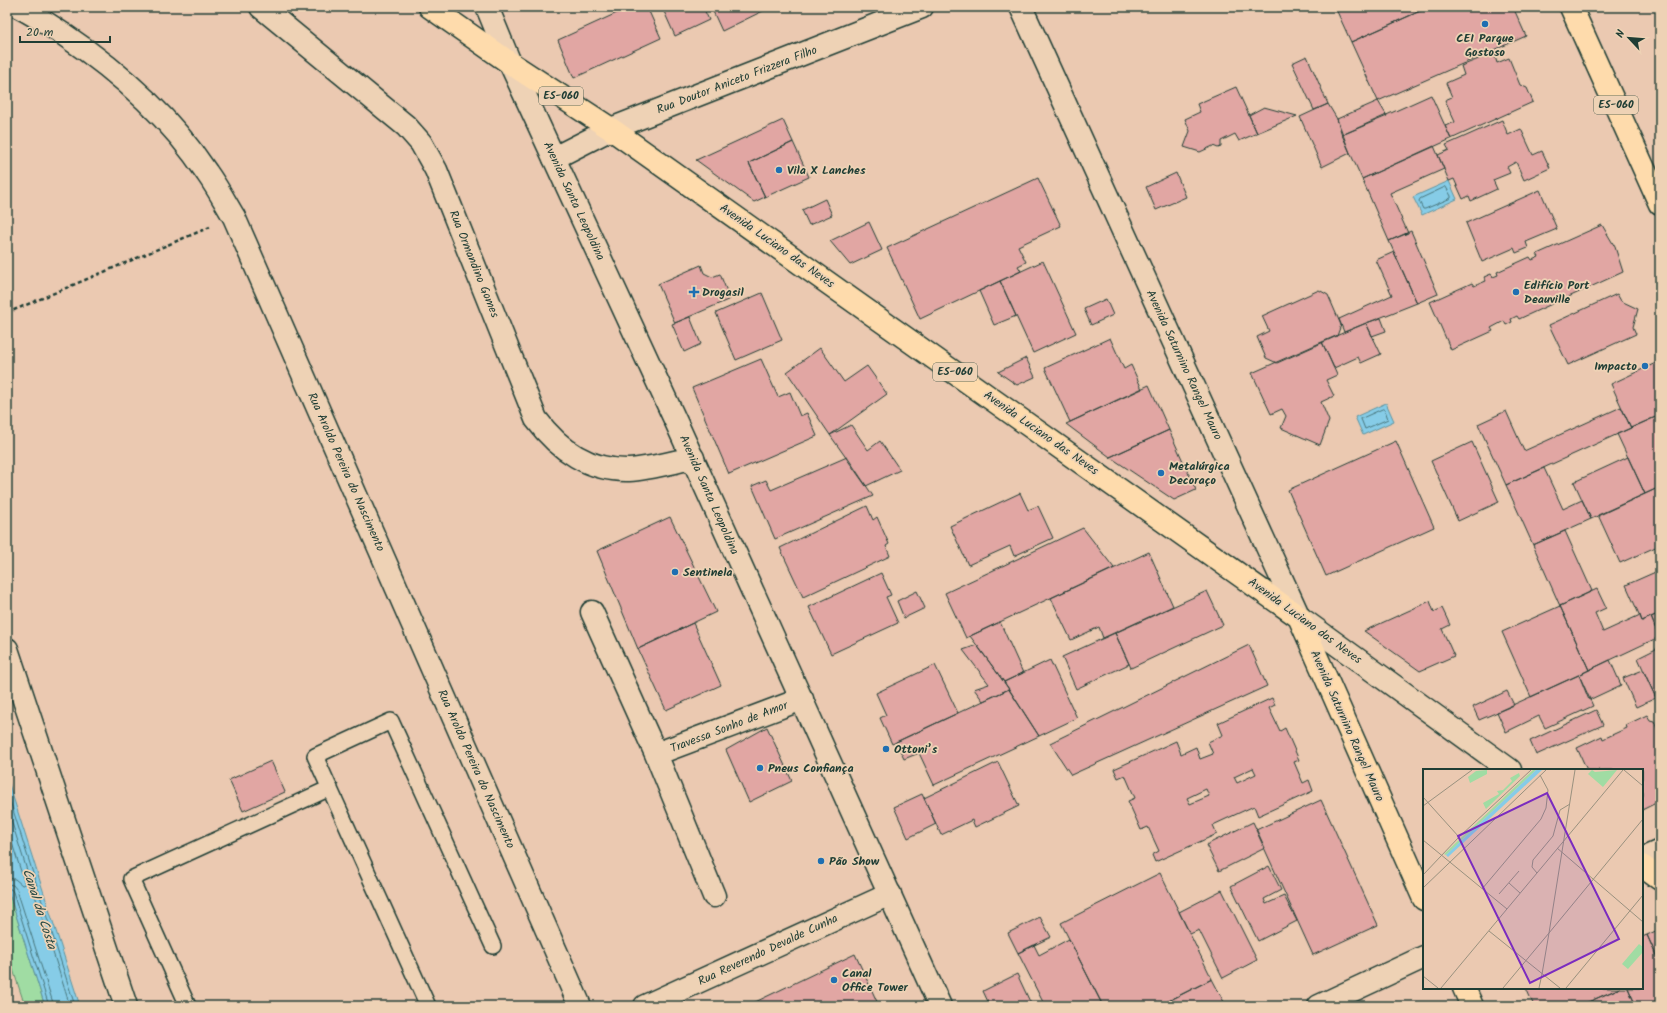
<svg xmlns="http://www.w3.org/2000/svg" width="1667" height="1013" viewBox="0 0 1667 1013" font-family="Kalam,sans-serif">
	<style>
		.green { fill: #a0dca3; stroke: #608c6c }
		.water { fill: #86cce7; stroke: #5d939f }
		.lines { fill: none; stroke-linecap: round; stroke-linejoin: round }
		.shore { stroke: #48767c; stroke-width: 1 }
		.building { fill: #e1a6a3; stroke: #1f3d34; fill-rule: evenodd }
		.lane-casing { stroke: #1f3d34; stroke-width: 18 }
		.street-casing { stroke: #1f3d34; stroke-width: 25 }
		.secondary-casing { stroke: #1f3d34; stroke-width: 25 }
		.primary-casing { stroke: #1f3d34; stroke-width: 25 }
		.path { stroke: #1f3d34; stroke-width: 2.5; stroke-dasharray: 4 3; stroke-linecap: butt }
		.lane { stroke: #eed2b5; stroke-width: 15 }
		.street { stroke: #eed2b5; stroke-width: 22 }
		.secondary { stroke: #eed2b5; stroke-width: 22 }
		.primary { stroke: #fedbac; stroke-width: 22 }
		.poi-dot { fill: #1f6fb2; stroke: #eed2b5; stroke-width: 1.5 }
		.labels { text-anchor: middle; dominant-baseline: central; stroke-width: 3.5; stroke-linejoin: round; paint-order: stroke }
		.shield { fill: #eed2b5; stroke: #5d6a5b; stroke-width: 1 }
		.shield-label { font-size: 11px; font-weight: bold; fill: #1f3d34 }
		.poi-label { font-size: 12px; font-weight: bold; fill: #1f3d34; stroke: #eed2b5; text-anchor: start }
		.street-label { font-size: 12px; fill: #1f3d34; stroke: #eed2b5 }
		.water-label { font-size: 13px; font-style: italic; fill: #294b46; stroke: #eed2b5 }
		.inset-road { fill: none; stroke: #99917f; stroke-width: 1 }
		.view { fill: #7b2cbf; fill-opacity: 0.15; stroke: #7b2cbf; stroke-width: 2 }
		.inset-edge { fill: none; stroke: #1f3d34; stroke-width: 2 }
	</style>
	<rect width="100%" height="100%" fill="#ebc9b1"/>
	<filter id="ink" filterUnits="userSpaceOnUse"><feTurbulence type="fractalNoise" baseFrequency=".025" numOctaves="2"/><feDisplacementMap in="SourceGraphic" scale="8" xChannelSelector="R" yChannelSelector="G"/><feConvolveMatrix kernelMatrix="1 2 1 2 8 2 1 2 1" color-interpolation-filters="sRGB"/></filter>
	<g filter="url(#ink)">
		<path class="green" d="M7,887L45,1006H25L7,951Z"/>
		<path class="water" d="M1449,181L1457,199L1422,215L1413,197Z
			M1386,403L1394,421L1363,435L1355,417Z
			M7,778L80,1006H45L7,887Z"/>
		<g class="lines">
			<path class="shore" d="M1446,187L1451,196V198L1425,209H1423L1419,201L1420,199Z
				M1383,409L1385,410L1388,419L1365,429L1361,419Z
				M7,791L75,1006
				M7,807L70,1006
				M7,827L25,884L22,885L15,879L7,878
				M7,884L13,885L17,890L54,1006
				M7,889H11L13,892L49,1006"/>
		</g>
		<path class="building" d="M630,7H647L661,38L574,78L558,40Z
			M662,7H703L709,20L675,36Z
			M711,7H771L722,31Z
			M1335,7H1429L1351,42Z
			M1429,7H1513L1526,36L1378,101L1351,42Z
			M1494,53L1497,63L1509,58L1520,85L1527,88L1533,102L1451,139L1445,126L1455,122L1445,100L1452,97L1446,83L1464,75L1461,66Z
			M1307,56L1328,104L1314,110L1292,63Z
			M1236,87L1257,133L1239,141L1235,134L1221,141V147L1218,148L1213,146L1200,152L1184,147L1190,131L1185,119L1200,112L1197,104Z
			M1431,95L1451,139L1362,179L1342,135Z
			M1378,101L1387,116L1342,135L1337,119Z
			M1328,104L1337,119L1350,153L1322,167L1300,117Z
			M1264,107L1297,116L1257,133L1249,115Z
			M783,120L793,142L749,163L765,197L754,202L696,160Z
			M1502,120L1508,135L1521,129L1533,155L1542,151L1550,168L1524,180L1516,162L1507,167L1510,173L1493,180L1497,189L1471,201L1469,196L1463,199L1454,179L1449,181L1438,155L1449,150L1446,145Z
			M793,142L809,177L765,197L749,163Z
			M1434,146L1444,169L1390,193L1408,233L1389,241L1362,179Z
			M1176,173L1186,197L1156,210L1146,187Z
			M1038,178L1061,226L1018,246L1026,262L1018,266L1021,271L920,319L887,248Z
			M1540,190L1557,229L1526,242L1528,248L1516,253L1514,248L1482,262L1466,223Z
			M825,199L832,215L809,225L802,210Z
			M869,222L882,250L850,265L830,241Z
			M1602,225L1615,247L1623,272L1562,300L1556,297L1554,303L1519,319L1517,316L1511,319L1512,322L1506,325L1504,321L1491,328L1493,331L1451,350L1430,302L1472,283L1474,286L1486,281L1484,277L1491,274L1493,277L1498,275L1497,272L1530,257L1532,260L1539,257L1537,254Z
			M1411,231L1438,294L1417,303L1389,241Z
			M1394,252L1417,303L1344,332L1339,319L1392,295L1376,260Z
			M1043,261L1076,333L1033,353L1000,281Z
			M701,265L704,273L712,277L720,274L730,299L675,323L658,284Z
			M1000,281L1016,316L994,325L979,291Z
			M1319,290L1328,295L1341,325L1337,336L1277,363L1266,358L1257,337L1269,331L1262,316Z
			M762,293L782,340L736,360L716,313Z
			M1617,294L1621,301L1638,309L1633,327L1636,334L1568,365L1549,325Z
			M1106,299L1113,315L1091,325L1084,309Z
			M690,317L701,344L684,352L672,324Z
			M1381,318L1386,331L1372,336L1366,323Z
			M1366,323L1381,354L1361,363L1358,357L1334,368L1322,342Z
			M1110,338L1124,369L1131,365L1142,389L1070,422L1045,368Z
			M1322,342L1337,375L1326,380L1334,396L1321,402L1329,421L1320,445L1281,428L1286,416L1282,409L1271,414L1252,373Z
			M820,348L844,382L867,366L887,394L830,435L787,372Z
			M1026,358L1035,377L1017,385L998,372Z
			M761,359L778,397L790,392L800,416L807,413L817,436L729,474L692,388Z
			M1660,361V415L1631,428L1611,384Z
			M1149,385L1169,430L1110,457L1066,424Z
			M1621,407L1631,428L1506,485L1478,424L1506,411L1524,451Z
			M1660,415V487L1645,494L1617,434Z
			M851,425L868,450L880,441L900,470L866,486L830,435Z
			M1169,430L1196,490L1174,500L1110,457Z
			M1396,441L1434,527L1326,576L1288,490Z
			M1472,442L1499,502L1458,521L1431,461Z
			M847,457L873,496L775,539L752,486L766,480L771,490Z
			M1628,457L1645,494L1591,519L1574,482Z
			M1544,468L1563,509L1582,500L1591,519L1533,545L1506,485Z
			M1660,487V545L1620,563L1598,515Z
			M1020,493L1028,510L1038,506L1053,538L1014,556L1010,546L968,565L950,526Z
			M867,506L873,520L877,517L889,544L886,546L890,556L803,597L780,548Z
			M670,517L716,612L638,649L597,551Z
			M1083,528L1114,568L966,638L945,593Z
			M1565,531L1592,591L1560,606L1533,545Z
			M1149,552L1173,606L1103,638L1099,627L1071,640L1051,598Z
			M1660,570V613L1642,621L1626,585Z
			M881,573L891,595L886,597L898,623L831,654L809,607Z
			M1597,589L1606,608L1595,613L1603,632L1640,615L1642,621L1651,617L1659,637L1589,670L1560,606Z
			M917,591L925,608L904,618L897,601Z
			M1207,591L1223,625L1131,668L1115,633Z
			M1430,601L1434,612L1442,608L1450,625L1442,629L1454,656L1420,671L1364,631Z
			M1560,606L1589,670L1531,697L1502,632Z
			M1660,613V637H1659L1651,617Z
			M1000,622L1023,673L1004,682L970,636Z
			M693,623L721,685L666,710L638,649Z
			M1115,633L1129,664L1076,689L1062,657Z
			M977,645L1009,689L983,701L974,689L989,684L963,650Z
			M1249,645L1267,686L1071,775L1050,743Z
			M1660,647V707L1638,658Z
			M1050,660L1077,718L1039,736L1004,682Z
			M1610,660L1621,685L1589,700L1579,675Z
			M935,665L958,713L892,744L880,718L886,715L876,693Z
			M1643,670L1656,698L1636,707L1623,678Z
			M1579,675L1593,706L1545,728L1539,716L1506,732L1497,712Z
			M1009,689L1039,736L934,785L919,753L904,759L896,742Z
			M1507,691L1514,705L1479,720L1473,707Z
			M1272,698L1275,705L1269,708L1280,731L1285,728L1299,760L1294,762L1303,783L1309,780L1313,791L1258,816L1254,806L1213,825L1217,834L1155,862L1152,855L1159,851L1148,827L1141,830L1128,801L1135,798L1125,775L1118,778L1114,769L1176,741L1181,754L1196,747L1200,759L1213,754L1208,742L1223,735L1218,723ZM1253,768L1256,774L1237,783L1234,777ZM1206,789L1209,796L1190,804L1187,798Z
			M1596,710L1603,725L1536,755L1530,741Z
			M1647,715L1650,720L1654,721L1660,735V801L1642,810V770H1587L1577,748L1602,736L1603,739L1627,728L1626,725Z
			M767,727L792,781L749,802L726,750Z
			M271,761L285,792L243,811L229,780Z
			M998,762L1019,806L975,827L972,820L941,835L924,798Z
			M922,794L936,824L908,838L894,807Z
			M1321,800L1378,925L1313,955L1256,830Z
			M1253,822L1265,848L1219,871L1206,845Z
			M1269,866L1281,890L1264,899L1266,904L1284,896L1297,921L1258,941L1231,886Z
			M1160,873L1212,979L1159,1006H1103L1061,923Z
			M1222,890L1257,960L1223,978L1199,930L1190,934L1179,912Z
			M1040,917L1051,937L1018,953L1008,933Z
			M1660,929V964L1647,935Z
			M1647,935L1660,964V1005L1658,1006H1636L1628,988H1642V937Z
			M1069,939L1103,1006H1045L1018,953L1034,945L1039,955Z
			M855,954L879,1006H747Z
			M1017,974L1032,1006H990L983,991Z
			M1212,979L1224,1002L1216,1006H1168L1166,1002Z
			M1526,988H1620L1586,1003L1587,1006H1534Z
			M1620,988H1628L1636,1006H1587L1586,1003Z"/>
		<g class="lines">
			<defs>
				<path id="lane" d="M188,1006L131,879L330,788
					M428,1006L315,756L391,721L493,946"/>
				<path id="street" d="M19,7C35,15 49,25 63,34C118,71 170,117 207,173C217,187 225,202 234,217L580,1006
					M261,7L406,126L421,143L436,170L536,419C559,450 590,471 629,470C648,469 673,462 693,458
					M554,158L611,129L922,7
					M592,612L656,754L714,896
					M7,649L126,1006
					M656,754L802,699
					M645,1006L890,894"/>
				<path id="secondary" d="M487,7L510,63L677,424L940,1006
					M1021,7L1299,617L1510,770
					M1642,859L1660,851
					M1319,1006L1424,957"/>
				<path id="primary" d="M430,7L510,63L611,129L1299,617L1424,899
					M1571,7L1660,204
					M1642,866L1660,879
					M1464,988L1472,1006"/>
			</defs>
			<use href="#lane" class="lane-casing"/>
			<use href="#street" class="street-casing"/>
			<use href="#secondary" class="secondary-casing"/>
			<use href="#primary" class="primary-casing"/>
			<path class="path" d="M7,313L210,227"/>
			<use href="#lane" class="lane"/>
			<use href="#street" class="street"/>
			<use href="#secondary" class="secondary"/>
			<use href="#primary" class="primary"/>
		</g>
	</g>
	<g class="poi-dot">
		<circle cx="1485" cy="24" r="4"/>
		<circle cx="779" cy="170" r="4"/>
		<path d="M692 286h4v4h4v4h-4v4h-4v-4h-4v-4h4z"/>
		<circle cx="1516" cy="292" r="4"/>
		<circle cx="1645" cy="366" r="4"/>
		<circle cx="1161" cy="473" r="4"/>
		<circle cx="675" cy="572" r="4"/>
		<circle cx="886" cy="749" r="4"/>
		<circle cx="760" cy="768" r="4"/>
		<circle cx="821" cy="861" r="4"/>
		<circle cx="834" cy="980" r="4"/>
	</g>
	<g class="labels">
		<g class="shield">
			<rect x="539" y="87" width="44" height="18" rx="3"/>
			<rect x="1594" y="96" width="44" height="18" rx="3"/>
			<rect x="933" y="363" width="44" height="18" rx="3"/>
		</g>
		<g class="shield-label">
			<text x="561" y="96">ES-060</text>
			<text x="1616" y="105">ES-060</text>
			<text x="955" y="372">ES-060</text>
		</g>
		<g class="poi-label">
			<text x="1485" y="38" text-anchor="middle">CEI Parque<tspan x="1485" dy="14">Gostoso</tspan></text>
			<text x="787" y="170">Vila X Lanches</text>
			<text x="1524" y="285">Edifício Port<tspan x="1524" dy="14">Deauville</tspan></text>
			<text x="702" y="292">Drogasil</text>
			<text x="1637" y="366" text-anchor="end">Impacto</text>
			<text x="1169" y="466">Metalúrgica<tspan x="1169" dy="14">Decoraço</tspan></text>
			<text x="683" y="572">Sentinela</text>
			<text x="894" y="749">Ottoni’s</text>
			<text x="768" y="768">Pneus Confiança</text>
			<text x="829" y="861">Pão Show</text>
			<text x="842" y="973">Canal<tspan x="842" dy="14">Office Tower</tspan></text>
		</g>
		<g class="street-label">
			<text transform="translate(737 80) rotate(-21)">Rua Doutor Aniceto Frizzera Filho</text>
			<text transform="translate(574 201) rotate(65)">Avenida Santa Leopoldina</text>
			<text transform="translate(777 246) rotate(35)">Avenida Luciano das Neves</text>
			<text transform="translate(474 264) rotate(68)">Rua Ormandino Gomes</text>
			<text transform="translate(1184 365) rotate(65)">Avenida Saturnino Rangel Mauro</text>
			<text transform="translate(1041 433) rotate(35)">Avenida Luciano das Neves</text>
			<text transform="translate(346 472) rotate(66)">Rua Aroldo Pereira do Nascimento</text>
			<text transform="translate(709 495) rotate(66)">Avenida Santa Leopoldina</text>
			<text transform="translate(1305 621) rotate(36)">Avenida Luciano das Neves</text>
			<text transform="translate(1347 726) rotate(66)">Avenida Saturnino Rangel Mauro</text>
			<text transform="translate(729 727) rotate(-21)">Travessa Sonho de Amor</text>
			<text transform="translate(476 769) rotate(66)">Rua Aroldo Pereira do Nascimento</text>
			<text transform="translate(768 950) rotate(-25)">Rua Reverendo Devalde Cunha</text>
		</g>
		<g class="water-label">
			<text transform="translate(39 909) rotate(72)">Canal da Costa</text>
		</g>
	</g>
	<g transform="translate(1423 769)">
		<rect width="220" height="220" fill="#ebc9b1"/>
		<path d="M64,1V5L47,14L45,8L53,2ZM110,1H113L23,86L21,85ZM169,1L172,3L194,1L180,18L165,5ZM96,4L97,7L63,40L60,34L76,25L74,22L80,21L89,12L87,9ZM216,175L220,178V183L205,200L199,195Z" fill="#a0dca3"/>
		<path d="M113,1H119L25,88L23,86Z" fill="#86cce7"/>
		<path class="inset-road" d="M201,1L220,17M0,28L36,68M0,37L49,1M0,71L84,140M134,79L220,153M114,104L109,98L110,91L130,67L137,41L147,35M0,106L36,68L108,1M86,114L97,124M0,119L123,1M59,120L118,50L123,39L125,21L117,6M76,125L96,102M66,162L137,219M119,205L126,164L220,50M0,207L15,219M18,219L200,1M80,219L126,164L152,1M116,219L119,205M143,219L220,126"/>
		<path class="view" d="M124,24L196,170L107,214L35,67Z"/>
		<rect width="220" height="220" class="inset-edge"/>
	</g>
	<rect width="1667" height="1013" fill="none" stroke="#eed2b5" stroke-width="24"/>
	<rect x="12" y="12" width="1643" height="989" fill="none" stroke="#1f3d34" stroke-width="1.5" filter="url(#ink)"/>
	<g transform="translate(1629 38) rotate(296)" stroke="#eed2b5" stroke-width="3" paint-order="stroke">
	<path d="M0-3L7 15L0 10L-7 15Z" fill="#1f3d34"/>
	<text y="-6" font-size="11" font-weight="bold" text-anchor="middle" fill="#1f3d34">N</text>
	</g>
	<path d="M20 36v6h90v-6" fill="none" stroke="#1f3d34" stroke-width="2"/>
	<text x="26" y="36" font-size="12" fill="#1f3d34" stroke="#eed2b5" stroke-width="3" paint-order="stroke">20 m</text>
</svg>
